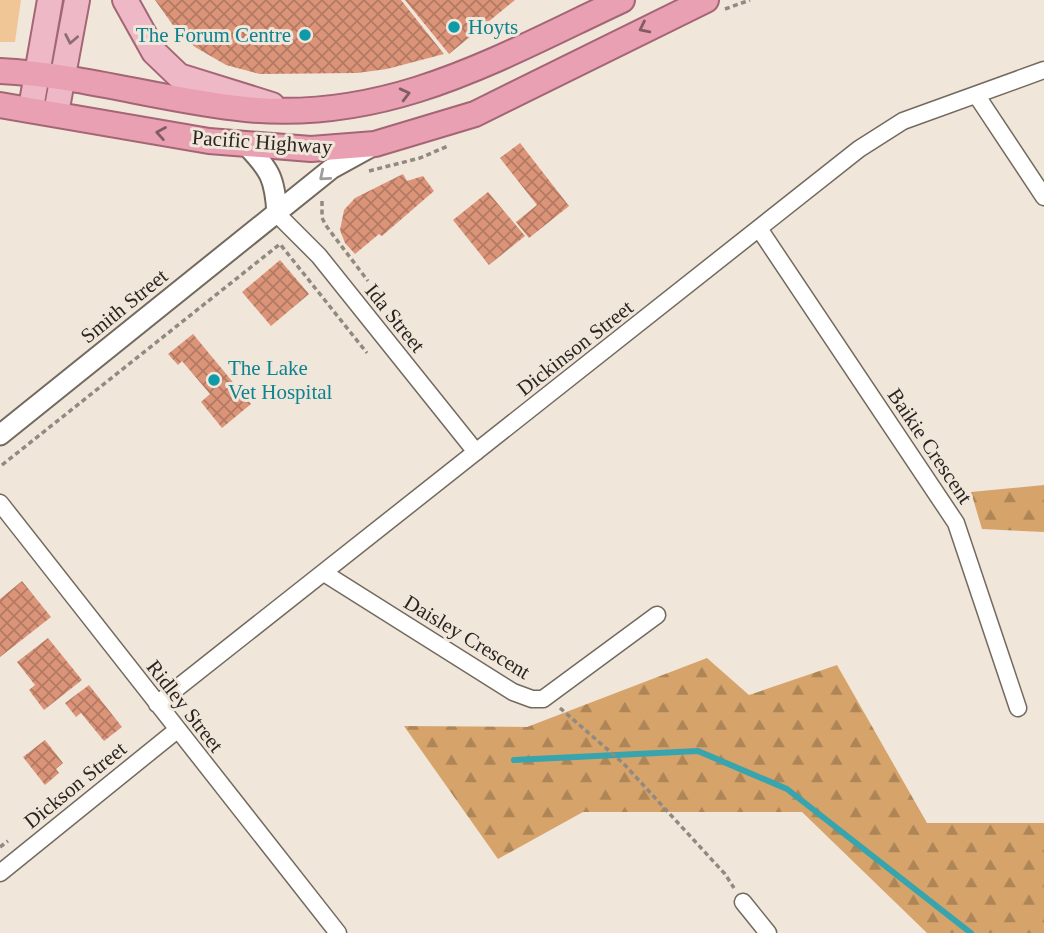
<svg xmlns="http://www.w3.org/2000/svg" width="1044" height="933" viewBox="0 0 1044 933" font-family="Georgia,serif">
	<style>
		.forest { fill: url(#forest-firs) }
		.garden { fill: #f0c697 }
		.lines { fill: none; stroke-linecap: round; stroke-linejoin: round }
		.stream { stroke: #38a4ad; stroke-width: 6 }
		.building { fill: url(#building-cross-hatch) }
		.minor-casing { stroke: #736a5f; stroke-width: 19 }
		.tertiary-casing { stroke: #736a5f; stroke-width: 23 }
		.primary-casing { stroke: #a36674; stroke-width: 28 }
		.trunk-casing { stroke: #a36674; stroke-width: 28 }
		.path { stroke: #918a81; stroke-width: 3.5; stroke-dasharray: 5 3.5; stroke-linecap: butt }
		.minor { stroke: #fff; stroke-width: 16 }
		.tertiary { stroke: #fff; stroke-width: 19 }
		.primary { stroke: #efb8c6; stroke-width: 24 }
		.trunk { stroke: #eaa0b3; stroke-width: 24 }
		.oneway { stroke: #805c63 }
		.oneway2 { stroke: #8c6e74 }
		.oneway3 { stroke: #9f9d9b }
		.culture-dot { fill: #0f9aa8; stroke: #f1e6da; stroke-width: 2.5 }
		.labels { text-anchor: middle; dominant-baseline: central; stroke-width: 6; stroke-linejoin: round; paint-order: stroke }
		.culture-label { font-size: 21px; fill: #0d838f; stroke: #f1e6da; text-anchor: start }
		.street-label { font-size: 21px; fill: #292521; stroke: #f1e6da }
	</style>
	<defs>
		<pattern id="forest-firs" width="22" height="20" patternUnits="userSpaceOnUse" patternTransform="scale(1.75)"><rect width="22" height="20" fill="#d6a46a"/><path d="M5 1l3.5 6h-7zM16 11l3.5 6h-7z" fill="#ae8557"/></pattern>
		<pattern id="building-cross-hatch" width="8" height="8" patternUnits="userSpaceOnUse" patternTransform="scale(1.75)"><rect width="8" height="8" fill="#dc9479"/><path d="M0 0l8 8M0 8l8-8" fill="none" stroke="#b27963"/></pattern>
	</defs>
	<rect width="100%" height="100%" fill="#f1e6da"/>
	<path class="forest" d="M1044,485V532L982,529L971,492Z
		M707,658L749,695L837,665L927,823H1044V933H927L802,812H583L498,859L404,726L527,727Z"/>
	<path class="garden" d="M0,0H21L15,42H0Z"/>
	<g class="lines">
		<path class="stream" d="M514,760L698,751L787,789L971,933"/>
	</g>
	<path class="building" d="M155,0H401L444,54L387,69L357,73L260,74L226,65L195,47L177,31Z
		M405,0H515L449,54Z
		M520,143L569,206L529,238L516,222L537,205L500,158Z
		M403,174L407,181L423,176L434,191L382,236L379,234L355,254L345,243L340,230L344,210L355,198Z
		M488,192L525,236L489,265L453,220Z
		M280,260L309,294L271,326L242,292Z
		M193,334L251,404L222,428L201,402L210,394L182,361L178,365L168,354Z
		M22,581L51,617L0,657V599Z
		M48,638L82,680L44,710L29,690L35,685L17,662Z
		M89,685L122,727L104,741L81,713L76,717L65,703Z
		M45,740L63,763L56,769L59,773L45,785L23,757Z"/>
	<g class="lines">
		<defs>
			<path id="minor" d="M977,96L1044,197
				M277,214L319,256L476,452
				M760,230L956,523L1018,708
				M0,503L338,933
				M324,573L513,692L532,699H543L657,615
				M157,704L859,149L903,121L1044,70
				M0,873L177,730
				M743,902L768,933"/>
			<path id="tertiary" d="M246,145C270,170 275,178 277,214
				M0,435L331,169L371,147"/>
			<path id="primary" d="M125,0L154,52L179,76L272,105
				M31,108L50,0
				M56,113L77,0"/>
			<path id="trunk" d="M0,71C83,75 164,101 246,109C389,123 498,58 622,0
				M0,105L209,141L311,149L375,144L475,114L706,0"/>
		</defs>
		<use href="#minor" class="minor-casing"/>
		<use href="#tertiary" class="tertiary-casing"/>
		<use href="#primary" class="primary-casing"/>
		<use href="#trunk" class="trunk-casing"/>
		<path class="path" d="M725,9L750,0
			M369,171L420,158L448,146
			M322,201V218L327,227L368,281
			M2,465L280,244L367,353
			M560,708L623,763L725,874L734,888
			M0,847L8,841"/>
		<use href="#minor" class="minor"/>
		<use href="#tertiary" class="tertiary"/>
		<use href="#primary" class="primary"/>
		<use href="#trunk" class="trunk"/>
	</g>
	<defs><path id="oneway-chevron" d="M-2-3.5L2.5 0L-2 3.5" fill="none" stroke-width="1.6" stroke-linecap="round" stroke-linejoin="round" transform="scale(1.75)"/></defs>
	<g class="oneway">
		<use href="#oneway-chevron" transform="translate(644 28) rotate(154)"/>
		<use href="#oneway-chevron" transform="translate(405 94) rotate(-14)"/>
		<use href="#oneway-chevron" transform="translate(161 133) rotate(-170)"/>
	</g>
	<use class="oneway2" href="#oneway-chevron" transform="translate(71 39) rotate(101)"/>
	<use class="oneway3" href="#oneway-chevron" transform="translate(324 176) rotate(140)"/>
	<g class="culture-dot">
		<circle cx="454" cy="27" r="7"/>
		<circle cx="305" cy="35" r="7"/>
		<circle cx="214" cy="380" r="7"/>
	</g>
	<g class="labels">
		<g class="culture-label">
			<text x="468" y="27">Hoyts</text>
			<text x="291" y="35" text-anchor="end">The Forum Centre</text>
			<text x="228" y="368">The Lake<tspan x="228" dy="24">Vet Hospital</tspan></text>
		</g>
		<g class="street-label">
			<text transform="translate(262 142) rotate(4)">Pacific Highway</text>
			<text transform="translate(124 306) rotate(-39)">Smith Street</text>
			<text transform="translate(395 318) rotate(51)">Ida Street</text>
			<text transform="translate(575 348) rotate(-38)">Dickinson Street</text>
			<text transform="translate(930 446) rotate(56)">Baikie Crescent</text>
			<text transform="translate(467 637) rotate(31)">Daisley Crescent</text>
			<text transform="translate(185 706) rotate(52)">Ridley Street</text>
			<text transform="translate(75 785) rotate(-39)">Dickson Street</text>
		</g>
	</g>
</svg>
